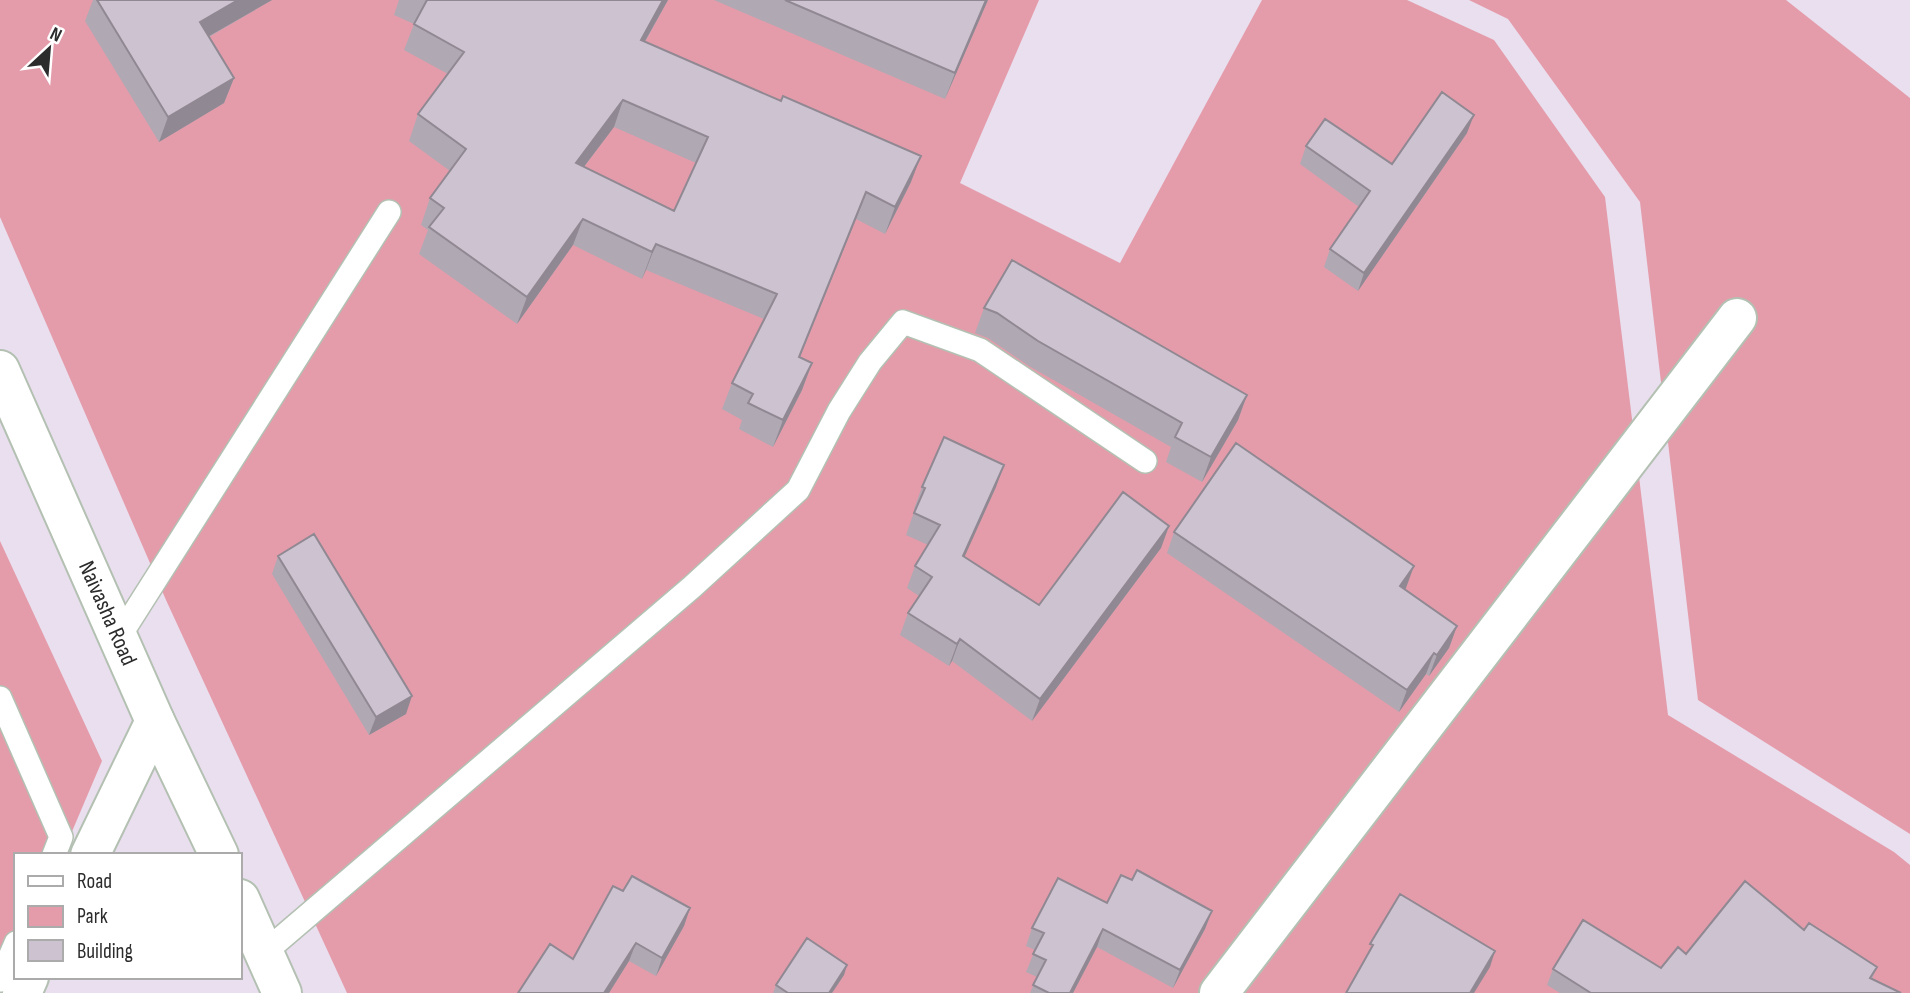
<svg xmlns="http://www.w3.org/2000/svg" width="1910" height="993" viewBox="0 0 1910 993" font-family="'Sofia Sans Condensed',sans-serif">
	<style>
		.green { fill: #e49cab }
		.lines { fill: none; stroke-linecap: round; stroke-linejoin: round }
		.service-casing { stroke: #b3c0b2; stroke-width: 26 }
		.minor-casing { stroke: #b3c0b2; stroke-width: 42 }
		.secondary-casing { stroke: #b3c0b2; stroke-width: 42 }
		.service { stroke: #fff; stroke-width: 23 }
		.minor { stroke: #fff; stroke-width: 38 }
		.secondary { stroke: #fff; stroke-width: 38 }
		.wall { fill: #b0a8b3; fill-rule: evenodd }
		.shaded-wall { fill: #908892 }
		.building { fill: #cdc3d0; stroke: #908892; stroke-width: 2; fill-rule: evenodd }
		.labels { text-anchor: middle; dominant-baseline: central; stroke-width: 5; stroke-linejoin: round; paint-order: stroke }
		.street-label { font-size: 23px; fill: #2c2c2c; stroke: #fff }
	</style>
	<rect width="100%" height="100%" fill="#e9dfee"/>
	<path class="green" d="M0,0H1039L960,183L1120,263L1262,0H1407L1494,40L1605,197L1668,715L1894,852L1910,865V993H347L166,600L0,217Z
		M1469,0H1786L1910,98V834L1698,700L1640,202L1508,19Z
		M0,541L102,761L62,855H16V964L4,993H0Z"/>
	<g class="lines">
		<defs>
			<path id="service" d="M119,637L389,212
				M0,698L61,837L54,855
				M265,952L692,587L798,490L839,411L870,362L903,322L980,350L1145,461
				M0,980L16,943"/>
			<path id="minor" d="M90,855L155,721
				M22,993L29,977
				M1219,993L1737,318"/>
			<g id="secondary">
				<path id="s1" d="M0,370L155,721L219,855"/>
				<path d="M240,899L282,993"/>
			</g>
		</defs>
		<use href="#service" class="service-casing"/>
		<use href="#minor" class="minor-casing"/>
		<use href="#secondary" class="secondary-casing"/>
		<use href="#service" class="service"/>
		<use href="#minor" class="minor"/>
		<use href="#secondary" class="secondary"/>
	</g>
	<path class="wall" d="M93,0H272L209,37L234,78L224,103L159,142L85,21Z
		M399,0H668L645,42L911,182L885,234L856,219L800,357L812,363L802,390L773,447L739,429L742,420L722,409L732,383L764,319L646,270L642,279L573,245L517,324L419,254L428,230L421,225L430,198L450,171L409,141L418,114L448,74L404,50L414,24L394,15ZM614,127L696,163L674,211L584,167Z
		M714,0H988L945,99Z
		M1467,133L1358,291L1324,267L1330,249L1359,207L1300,164L1306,146L1392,164Z
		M984,308L1247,395L1238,420L1202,482L1166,462L1171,447L1029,366L988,338L975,333Z
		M922,487H996L964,557L1039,605L1169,526L1161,548L1032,721L952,661L949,666L900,635L908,613L919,596L907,588L915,566L928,545L906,535L915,509H914Z
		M1174,532L1406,588L1405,589L1457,626L1449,648L1429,676L1426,674L1399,712L1167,553Z
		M278,556L406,714L369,735L272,574Z
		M1132,880L1212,911L1205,929L1173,988L1097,947L1073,993H1030L1037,977L1026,972L1035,950L1026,946L1032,928L1107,903Z
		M623,891L690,908L684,926L656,976L629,961L609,993H518L573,959Z
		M1804,930L1877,967L1872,979L1901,993H1560L1547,985L1553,969L1661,968L1686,954Z
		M847,965L844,975L832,993H773L776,985Z"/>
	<path class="shaded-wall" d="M238,0H272L190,47L200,22Z
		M663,0H668L631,66L641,40Z
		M986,0H988L945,99L955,73Z
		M234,78L224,103L159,142L168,117Z
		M623,100L614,127L567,189L576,163Z
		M1474,115L1467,133L1358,291L1364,273Z
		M921,156L911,182L885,234L895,207Z
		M866,192L856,219L789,383L799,357Z
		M583,219L573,245L517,324L527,297Z
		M656,244L646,270L642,279L652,252Z
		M812,363L802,390L773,447L783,420Z
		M1247,395L1238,420L1202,482L1211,457Z
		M1004,465L996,487L955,578L963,556Z
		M1169,526L1161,548L1032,721L1040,699Z
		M1414,566L1406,588L1392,608L1400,586Z
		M1457,626L1449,648L1429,676L1437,655Z
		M960,639L952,661L949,666L957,644Z
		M1434,653L1426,674L1399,712L1407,690Z
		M412,696L406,714L369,735L376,717Z
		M690,908L684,926L656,976L662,958Z
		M1212,911L1205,929L1173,988L1180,970Z
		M1103,929L1097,947L1073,993H1070Z
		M636,943L629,961L609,993H604Z
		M1495,951L1490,967L1474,993H1470Z
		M847,965L844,975L832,993H829Z"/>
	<path class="building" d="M97,0H238L200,22L234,78L168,117Z
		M427,0H663L641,40L781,101L783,96L921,156L895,207L866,192L799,357L812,363L783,420L748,403L753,394L732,383L777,294L656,244L652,252L583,219L527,297L429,227L444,208L430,198L466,149L418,114L464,52L414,24ZM623,100L708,137L674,211L576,163Z
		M785,0H986L955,73Z
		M1442,92L1474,115L1364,273L1330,249L1370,191L1306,146L1325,119L1392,164Z
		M1012,260L1247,395L1211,457L1175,437L1182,423L1038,341L997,313L984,308Z
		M944,437L1004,465L963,556L1039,605L1123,492L1169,526L1040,699L960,639L957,644L908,613L932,577L915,566L940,525L914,513L925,488L922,487Z
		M1236,443L1414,566L1400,586L1457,626L1437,655L1434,653L1407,690L1174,532Z
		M314,534L412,696L376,717L278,556Z
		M1137,870L1212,911L1180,970L1103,929L1070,993H1049L1033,985L1046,960L1033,954L1044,933L1032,928L1058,878L1107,903L1121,875L1132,880Z
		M632,876L690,908L662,958L636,943L604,993H518L550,944L573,959L613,886L623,891Z
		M1745,881L1804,930L1809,923L1877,967L1870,978L1901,993H1591L1553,969L1583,920L1661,968L1678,947L1686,954Z
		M1400,894L1495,951L1470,993H1346L1373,945L1370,944Z
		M807,938L847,965L829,993H788L776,985Z"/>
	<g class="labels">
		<g class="street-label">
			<text stroke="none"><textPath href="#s1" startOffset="266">Naivasha Road</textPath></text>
		</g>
	</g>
	<rect x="14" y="853" width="228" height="126" fill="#ffffff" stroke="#ababab" stroke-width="2"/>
	<rect x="28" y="876" width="35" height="10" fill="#ffffff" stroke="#ababab" stroke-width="2"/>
	<text x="77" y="888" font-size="21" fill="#2c2c2c">Road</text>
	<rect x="28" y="906" width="35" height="21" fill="#e49cab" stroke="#ababab" stroke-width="2"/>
	<text x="77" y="923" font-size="21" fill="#2c2c2c">Park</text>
	<rect x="28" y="940" width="35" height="21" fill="#cdc3d0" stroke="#ababab" stroke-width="2"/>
	<text x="77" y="958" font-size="21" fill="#2c2c2c">Building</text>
	<g transform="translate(49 49) rotate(26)" stroke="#ffffff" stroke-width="5" paint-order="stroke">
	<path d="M0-5L12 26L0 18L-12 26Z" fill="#2c2c2c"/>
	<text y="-10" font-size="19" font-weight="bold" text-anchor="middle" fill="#2c2c2c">N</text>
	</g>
</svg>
